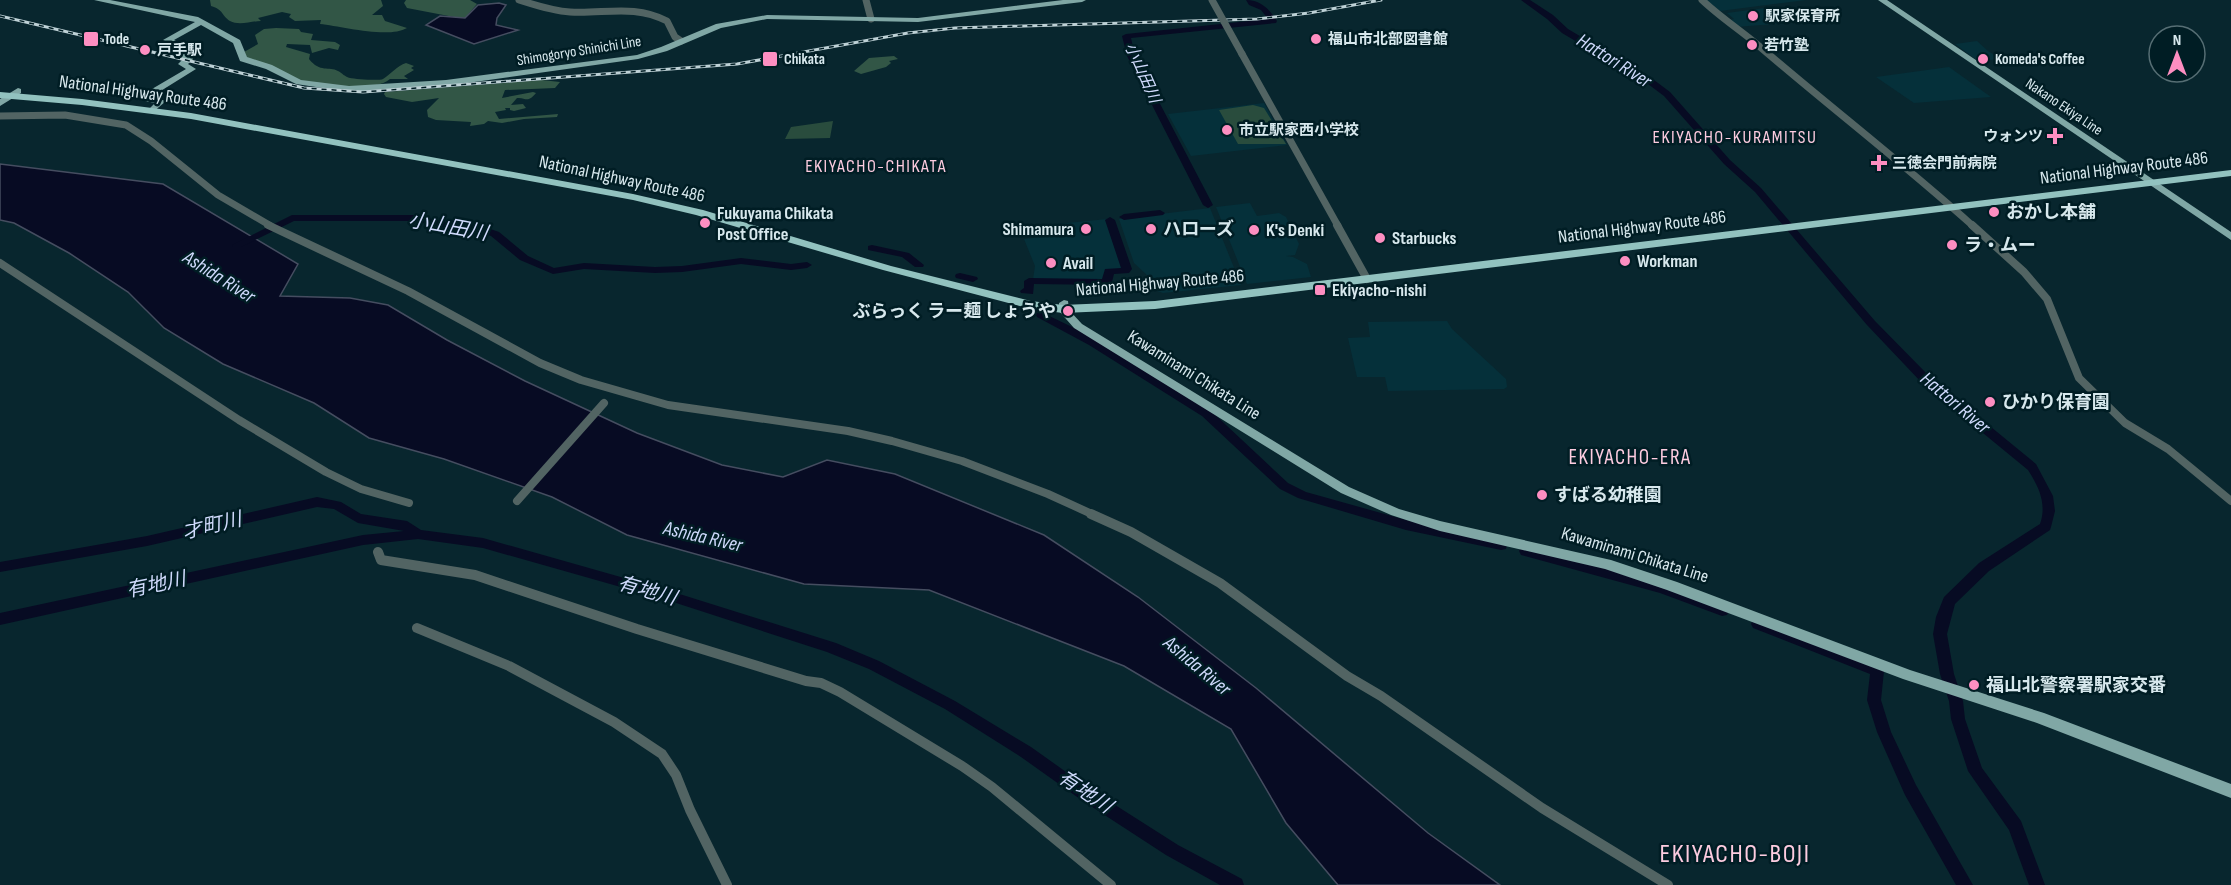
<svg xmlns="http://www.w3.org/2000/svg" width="2231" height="885" viewBox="0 0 2231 885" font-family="'Sofia Sans Condensed','Noto Sans JP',sans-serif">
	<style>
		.built { fill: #05303a }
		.green { fill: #294c3d }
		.forest { fill: #325646 }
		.water { fill: #070b23; stroke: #454d60; stroke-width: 1.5 }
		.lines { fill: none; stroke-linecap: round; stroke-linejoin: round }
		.river { fill: #070b23; fill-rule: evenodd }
		.minor-far2 { stroke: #526463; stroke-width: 7 }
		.minor-far1 { stroke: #526463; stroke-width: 8 }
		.minor { stroke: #526463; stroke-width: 10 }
		.major { fill: #80a7a5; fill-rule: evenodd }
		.highway { fill: #92c2bf; fill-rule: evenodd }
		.rail-casing { stroke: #bed1d6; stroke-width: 3 }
		.rail { stroke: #001d24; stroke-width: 1.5; stroke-dasharray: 5; stroke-linecap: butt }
		.minor-bridge { stroke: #526463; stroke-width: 7 }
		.poi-dot { fill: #fd8ec1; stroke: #001d24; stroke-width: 2 }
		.labels { text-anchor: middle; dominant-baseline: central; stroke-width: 5; stroke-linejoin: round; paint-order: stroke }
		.far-poi-label { font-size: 15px; font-weight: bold; fill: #d7e8ed; stroke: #001d24; text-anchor: start }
		.far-street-label { font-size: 15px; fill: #d7e8ed; stroke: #001d24 }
		.far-water-label { font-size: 16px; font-style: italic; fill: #cfdafc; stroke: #001d24 }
		.street-label { font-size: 18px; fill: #d7e8ed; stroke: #001d24 }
		.far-quarter-label { font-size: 18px; letter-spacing: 1.5px; fill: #fdcce0; stroke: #001d24 }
		.poi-label { font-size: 18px; font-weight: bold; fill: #d7e8ed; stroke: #001d24; text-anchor: start }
		.water-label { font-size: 20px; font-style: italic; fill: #cfdafc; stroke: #001d24 }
		.quarter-label { font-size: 21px; letter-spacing: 1.5px; fill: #fdcce0; stroke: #001d24 }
		.near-quarter-label { font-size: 26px; letter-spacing: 1.5px; fill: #fdcce0; stroke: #001d24 }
	</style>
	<rect width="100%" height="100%" fill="#08262e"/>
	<path class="built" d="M1706,0H1806L1720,11Z
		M1765,8L1786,23L1736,27L1726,21L1734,19L1727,13Z
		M1977,41L1988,51L2001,59L1978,61L1955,44Z
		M1949,67L1991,97L1914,103L1876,77Z
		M1264,103L1287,145L1191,156L1168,114Z
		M1250,203L1257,216L1279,213L1286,217L1299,244L1295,255L1286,256L1293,257L1307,264L1311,277L1247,284L1216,207Z
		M1210,208L1241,285L1163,293L1155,290L1148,276L1134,263L1119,219Z
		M1107,219L1124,269L1108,270L1106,280L1103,281L1033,279L1035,266L1024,239L1051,236L1048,225Z
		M1447,321L1452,329L1506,379L1507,387L1504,389L1388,391L1385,377H1357L1348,338L1370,337L1368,322Z"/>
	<path class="green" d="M1253,105L1264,108L1286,144H1238L1219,110Z
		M833,121L830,138L785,139L791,127Z"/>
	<path class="forest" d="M210,0H381L383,6L372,15H382L385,21L407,28C388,39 341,26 320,24L321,20L295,21L289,17L291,14L282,12L258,18L261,21C252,21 239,26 230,21C221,15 224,10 211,6Z
		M406,0H470L477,4L465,18H459L407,8L404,3Z
		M276,28L299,29L301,32L313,34L311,40L335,42L340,45L338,50L329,48L312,53L310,45L287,44L286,47L310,54L309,59C320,73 329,66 338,71C342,73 345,77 350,78C355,79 379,81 383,79C391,74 397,66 406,63L414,66L411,68L414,70L404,76L408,79H390C371,94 323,85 299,80C282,77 264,66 247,59L244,52L258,44L255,35L264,29Z
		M894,56L898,59L889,61L891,63L886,67L861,74L854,71L869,58Z
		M542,80L560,82L555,88L505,90L502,98L533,92L536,93C527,104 526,97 517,98L511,105L523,104L526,108L514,111L510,110V108H505L506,110L495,112L499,119L558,114L557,117L524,119L502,123L488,121L484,124L470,126L471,122L436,120L428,117L427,110L439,98L412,102L386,97L384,94L385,92Z"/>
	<path class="water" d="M499,3L506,5L497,18L496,25L518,30L474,44L426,25L440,16L465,18L478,5Z
		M0,164L163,184L298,264L280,296L350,298L388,305L447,340L525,381L637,433L722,465L783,477L827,460L895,474L1044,535L1138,597L1256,688L1428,833L1500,885H1338L1286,823L1231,729L1124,666L929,590L804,584L627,535L552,497L444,459L369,438L314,403L223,364L164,328L128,292L69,253L14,223L0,220Z"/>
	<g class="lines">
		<path class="river" d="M1246,0C1261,0 1269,9 1277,21L1276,23L1131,38L1135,56L1213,205L1208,208L1203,205L1127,56L1122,36L1126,34L1268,19L1261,10L1249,5Z
			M1521,0H1530L1553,15L1568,29L1654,80L1670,92L1730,160L1761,188L1875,321L1930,377L2036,464L2053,496L2055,511L2051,527L2050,530L1989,571L1955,604L1947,634L1954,674L1963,701L1965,719L1982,768L2021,821L2045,885H2029L2009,830L1968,771L1951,719L1949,701L1940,674L1933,634L1936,617L1944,597L1979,563L2040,524C2047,504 2039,487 2028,470L1922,383L1867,325L1755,192L1724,164L1664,96L1648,84L1562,33L1547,19Z
			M1160,210L1165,213L1163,215L1124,220L1119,217L1124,214Z
			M292,215H414L450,223L482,226L499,232L528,256L554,268L584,263L655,267L682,266L741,258L791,264L807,262L812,265L807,268L791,270L741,264L682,272L655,273L584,269L553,274L520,260L491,236L480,232L450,229L414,221H294L241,247H233L232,245Z
			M1110,217L1115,220L1132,269L1129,273L1114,274L1112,282L1107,285L1034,284L1033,294L1021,293L1020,291L1024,288V281L1029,278L1102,279L1105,269L1121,268L1105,220Z
			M872,245L909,253L924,265L923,267H915L902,257L868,250V246Z
			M960,273L977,277L978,279L973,282L956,278L955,276L956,274Z
			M1041,312L1097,339L1210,410L1288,483L1306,492L1406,520L1501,540L1506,541L1507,545L1506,549L1501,550L1406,530L1298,498L1280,489L1202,416L1089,345L1037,317L1036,315L1037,313Z
			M317,497L341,502L361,514L407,521L421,530L483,538L670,591L836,643L879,661L955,701L1031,747L1090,789L1178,845L1242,879L1244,885H1220L1166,855L1080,799L1021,757L945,709L869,669L827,652L670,601L483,548L418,539L363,545L0,625V613L363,535L404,531L358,523L334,509L317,507L147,546L0,572V562L147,536Z
			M1526,546L1662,583L1727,607L1729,611L1727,615L1722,616L1660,593L1521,555L1519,551L1521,547Z
			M1758,618L1882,667L1884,671L1881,700L1891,732L1916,785L1973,885H1956L1905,795L1877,732L1867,700L1870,674L1753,628L1751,624L1753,620Z"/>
		<path class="minor-far2" d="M519,0C535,5 552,11 570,12C605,14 634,4 667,21L675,37L681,41
			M866,0L871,19
			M1702,0C1720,17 1740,30 1759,46C1830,107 1904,164 1973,226
			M1242,54L1338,226
			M0,116L65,115L126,125L151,141L218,195L271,226"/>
		<path class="minor-far1" d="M268,225L408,291L540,363L581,380L668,405L848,431L892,441L962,461L1048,494L1094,515
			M1337,225L1367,279
			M1972,225L2024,272L2047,299L2079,378L2125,423L2168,449L2231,501
			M0,263L239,420L326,472L361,489L409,503
			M517,501L604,403"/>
		<path class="minor" d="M1091,514L1131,532L1220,583L1347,676L1381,696L1542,808L1668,885
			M378,552L381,560L475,575L637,629L806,681L821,683L840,692L962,766L992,787L1111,885
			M417,628L509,666L614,722L662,754L676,775L690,810L727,885"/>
		<path class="major" d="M94,0H110L198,17L240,40L247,57L272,65L301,80L349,86L446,80L637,55L661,47L716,24L767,15L918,18L1063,0H1086L1082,2L918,22L767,19L721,28L667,51L638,59L446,86L349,92L296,84L266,69L240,61L233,43L201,25L174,40L180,43L177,48L192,57L193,59L188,64L196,69L151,97L166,101L152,113L148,110L155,103L140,100V96L186,69L178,64L183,59L169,49L171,44L163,40L195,22Z
			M1878,0H1887L2231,232V240Z
			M18,88L21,89V93L0,106V99Z
			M1064,300L1068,301L1069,310L1082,324L1349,487L1399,509L1440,521L1611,560L1677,582L1910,670L2044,713L2231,784V798L2037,723L1903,679L1667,590L1605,569L1440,531L1391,515L1341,493L1074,328L1059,311V303Z"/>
		<path class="highway" d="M0,92L82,99L191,113L633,194L703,210L891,266L1031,301L1063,305L1155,301L2231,170V176L1155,309L1063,313L1031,309L883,270L696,215L633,200L191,119L82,105L0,98Z"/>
		<defs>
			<path id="rail" d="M0,16L304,88L363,92L737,64L908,33L955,28L1257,19L1309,13L1381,0"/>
		</defs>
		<use href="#rail" class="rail-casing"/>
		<use href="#rail" class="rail"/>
		<path class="minor-bridge" d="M1212,0L1242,54"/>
	</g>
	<g class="poi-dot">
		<circle cx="1753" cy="16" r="6"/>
		<rect x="83" y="31" width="16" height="16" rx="3"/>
		<circle cx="1316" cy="39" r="6"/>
		<circle cx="1752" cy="45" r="6"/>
		<circle cx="145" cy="50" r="6"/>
		<rect x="762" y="51" width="16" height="16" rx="3"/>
		<circle cx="1983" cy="59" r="6"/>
		<circle cx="1227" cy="130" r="6"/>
		<path d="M2052 127h6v6h6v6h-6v6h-6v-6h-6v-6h6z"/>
		<path d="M1876 154h6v6h6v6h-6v6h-6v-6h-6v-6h6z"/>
		<circle cx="1994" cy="212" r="6"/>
		<circle cx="705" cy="223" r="6"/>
		<circle cx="1086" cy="229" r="6"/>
		<circle cx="1151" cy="229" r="6"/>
		<circle cx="1254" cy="230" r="6"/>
		<circle cx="1380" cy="238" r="6"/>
		<circle cx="1952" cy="245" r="6"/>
		<circle cx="1625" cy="261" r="6"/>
		<circle cx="1051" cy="263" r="6"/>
		<rect x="1314" y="284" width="12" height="12" rx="3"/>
		<circle cx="1068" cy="311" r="6"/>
		<circle cx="1990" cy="402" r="6"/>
		<circle cx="1542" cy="495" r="6"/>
		<circle cx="1974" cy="685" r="6"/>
	</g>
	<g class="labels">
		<g class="far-poi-label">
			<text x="1765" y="16">駅家保育所</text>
			<text x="104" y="39">Tode</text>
			<text x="1328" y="39">福山市北部図書館</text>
			<text x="1764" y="45">若竹塾</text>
			<text x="157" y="50">戸手駅</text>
			<text x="784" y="59">Chikata</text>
			<text x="1995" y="59">Komeda's Coffee</text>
			<text x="1239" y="130">市立駅家西小学校</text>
			<text x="2043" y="136" text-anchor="end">ウォンツ</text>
			<text x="1892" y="163">三徳会門前病院</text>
		</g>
		<g class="far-street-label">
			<text transform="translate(579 51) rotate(-9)">Shimogoryo Shinichi Line</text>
			<text transform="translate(2064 107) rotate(34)">Nakano Ekiya Line</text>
		</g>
		<g class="far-water-label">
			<text transform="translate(1142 73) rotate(66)">小山田川</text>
		</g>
		<g class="street-label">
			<text transform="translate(143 93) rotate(8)">National Highway Route 486</text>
			<text transform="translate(2124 168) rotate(-7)">National Highway Route 486</text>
			<text transform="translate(622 179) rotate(12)">National Highway Route 486</text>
			<text transform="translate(1642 227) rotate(-7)">National Highway Route 486</text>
			<text transform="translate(1160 283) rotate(-5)">National Highway Route 486</text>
			<text transform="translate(1194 375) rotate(32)">Kawaminami Chikata Line</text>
			<text transform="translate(1635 555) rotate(17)">Kawaminami Chikata Line</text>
		</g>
		<g class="far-quarter-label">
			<text x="1735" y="137">EKIYACHO-KURAMITSU</text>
			<text x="876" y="166">EKIYACHO-CHIKATA</text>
		</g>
		<g class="poi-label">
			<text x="2006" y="212">おかし本舗</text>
			<text x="717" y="213">Fukuyama Chikata<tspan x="717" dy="21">Post Office</tspan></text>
			<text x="1074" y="229" text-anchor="end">Shimamura</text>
			<text x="1163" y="229">ハローズ</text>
			<text x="1266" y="230">K's Denki</text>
			<text x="1392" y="238">Starbucks</text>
			<text x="1964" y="245">ラ・ムー</text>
			<text x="1637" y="261">Workman</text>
			<text x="1063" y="263">Avail</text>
			<text x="1332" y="290">Ekiyacho-nishi</text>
			<text x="1056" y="311" text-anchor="end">ぶらっく ラー麺 しょうや</text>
			<text x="2002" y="402">ひかり保育園</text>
			<text x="1554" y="495">すばる幼稚園</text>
			<text x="1986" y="685">福山北警察署駅家交番</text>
		</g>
		<g class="water-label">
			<text transform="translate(1614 61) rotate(32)">Hattori River</text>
			<text transform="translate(448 227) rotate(10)">小山田川</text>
			<text transform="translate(219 277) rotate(32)">Ashida River</text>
			<text transform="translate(1955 403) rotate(40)">Hattori River</text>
			<text transform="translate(212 526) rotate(-13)">才町川</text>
			<text transform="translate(703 537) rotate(13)">Ashida River</text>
			<text transform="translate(156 585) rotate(-12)">有地川</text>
			<text transform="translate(647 591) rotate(16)">有地川</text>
			<text transform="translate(1197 666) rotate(40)">Ashida River</text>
			<text transform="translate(1085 792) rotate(34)">有地川</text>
		</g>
		<g class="quarter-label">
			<text x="1630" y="457">EKIYACHO-ERA</text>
		</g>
		<g class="near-quarter-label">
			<text x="1735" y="854">EKIYACHO-BOJI</text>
		</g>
	</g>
	<g transform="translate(2177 54)"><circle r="28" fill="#001d24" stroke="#566e74" stroke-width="1.5"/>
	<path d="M0-4.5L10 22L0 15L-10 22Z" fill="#fd8ec1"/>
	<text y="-9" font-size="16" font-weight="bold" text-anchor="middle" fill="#d7e8ed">N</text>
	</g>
</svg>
